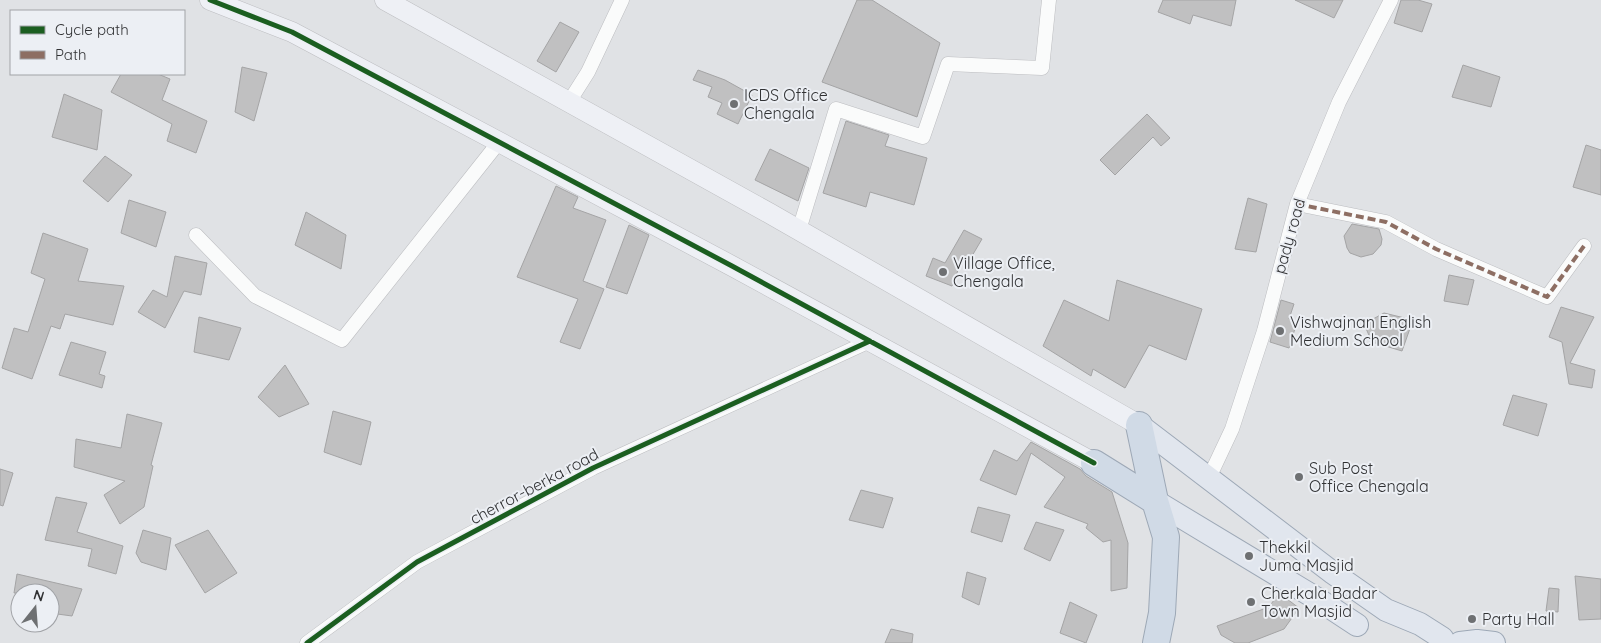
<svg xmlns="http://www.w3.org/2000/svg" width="1601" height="643" viewBox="0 0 1601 643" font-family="Quicksand,sans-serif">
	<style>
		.building { fill: #c0c0c1; stroke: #a4a4a5 }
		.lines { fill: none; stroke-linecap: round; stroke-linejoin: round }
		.street-casing { stroke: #bcbdc0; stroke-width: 15 }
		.secondary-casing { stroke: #bcbdc0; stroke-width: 21 }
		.primary-casing { stroke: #9da8b6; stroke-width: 24 }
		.highway-casing { stroke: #9da8b6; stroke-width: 28 }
		.street { stroke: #fafbfb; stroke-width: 14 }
		.secondary { stroke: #eef0f5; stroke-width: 20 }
		.primary { stroke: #e1e6ee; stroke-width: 22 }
		.highway { stroke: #d0dae6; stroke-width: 26 }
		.quiet { stroke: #8d6e63; stroke-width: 4; stroke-dasharray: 8 4; stroke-linecap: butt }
		.cycleway-casing { stroke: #eceff4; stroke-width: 8 }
		.cycleway { stroke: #1b5e20; stroke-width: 5 }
		.poi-dot { fill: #6e7072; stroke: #eceff4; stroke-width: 2 }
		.labels { text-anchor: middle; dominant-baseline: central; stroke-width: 4; stroke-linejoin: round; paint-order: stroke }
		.poi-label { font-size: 16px; fill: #313234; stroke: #eceff4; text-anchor: start }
		.street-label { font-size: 16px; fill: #313234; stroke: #eceff4 }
	</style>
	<rect width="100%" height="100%" fill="#e0e2e5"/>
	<path class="building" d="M857,0H872L940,43L917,117L822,82Z
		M1163,0H1236L1231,26L1193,15L1190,24L1158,12Z
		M1295,0H1343L1334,18Z
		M1401,0H1418L1432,4L1422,32L1394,23Z
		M560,22L579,32L556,72L537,61Z
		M1463,65L1500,77L1491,107L1452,97Z
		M242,67L267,73L254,121L235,112Z
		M698,70L725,80L752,95L738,124L717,114L722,103L708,97L712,87L693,80Z
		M121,74H158L170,79L162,100L207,121L196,153L167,141L172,124L111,92Z
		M64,94L102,110L97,150L52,137Z
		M1147,114L1170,138L1161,146L1153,137L1115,175L1100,160Z
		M846,121L889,135L885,146L927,158L914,205L870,192L866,207L823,193Z
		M1586,145L1601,150V195L1573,187Z
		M770,149L809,168L798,201L755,180Z
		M105,156L132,175L108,202L83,181Z
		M556,186L578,197L573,208L606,220L583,281L604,289L580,349L560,342L578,299L517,277Z
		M1248,198L1267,204L1256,252L1235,249Z
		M129,200L166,212L156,247L121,233Z
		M306,212L346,235L341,269L295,245Z
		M1352,224L1379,229L1382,239L1381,245L1373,254L1361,257L1350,253L1347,248L1344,236Z
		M629,225L649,235L627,294L606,287Z
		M964,230L982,239L969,261L963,257L952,286L926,276L933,258L945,263Z
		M43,233L88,249L78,281L124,286L113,325L65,314L60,329L51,326L32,379L2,368L14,328L28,332L45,279L31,273Z
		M175,256L207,263L201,295L184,291L165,328L138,312L153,290L167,297Z
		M1449,275L1474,280L1468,305L1444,301Z
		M1117,280L1202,309L1186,360L1149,345L1125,388L1093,369L1091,376L1043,346L1064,300L1109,321Z
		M1281,300L1294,304L1289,319L1297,322L1289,348L1270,342Z
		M1561,307L1594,317L1570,363L1595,370L1592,388L1569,384L1562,342L1549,337Z
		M1384,313L1413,320L1402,351L1372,342L1364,324Z
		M199,317L241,328L229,360L194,352Z
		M71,342L106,352L99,374L105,376L102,388L59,375Z
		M285,365L309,404L279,417L258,397Z
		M1513,395L1547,404L1538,436L1503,425Z
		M333,411L371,422L361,465L324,452Z
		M127,414L162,423L151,465L153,466L144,507L120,524L104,495L125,481L74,467L76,439L121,448Z
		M1031,442L1080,469L1086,476L1112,492L1128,543L1127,588L1111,591V540L1103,542L1086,528L1088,524L1044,507L1065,477L1031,453L1016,495L980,480L994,450L1017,461Z
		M0,469L13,473L3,506L0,505Z
		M861,490L893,498L883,528L849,520Z
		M56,497L87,503L77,532L123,546L116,574L88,566L92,549L45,540Z
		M978,507L1010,515L1002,542L971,532Z
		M1036,522L1064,530L1050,561L1024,549Z
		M143,530L171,538L166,570L141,562L136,553Z
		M208,530L237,573L205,593L175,545Z
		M967,572L986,578L979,605L962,597Z
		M17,574L82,589L72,616L50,613V593H14Z
		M1575,576L1601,579V619L1579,620Z
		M1549,588L1559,589L1558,612L1546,611Z
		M1279,593L1299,608L1284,629L1248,643H1235L1221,635L1217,626L1269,607Z
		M1070,602L1097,615L1086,643L1060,633Z
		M891,629L913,634L912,643H885Z"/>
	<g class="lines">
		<defs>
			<path id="street" d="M569,102L588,72L622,0
				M1297,204L1386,222L1436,249L1547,297L1584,246
				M799,230L836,109L923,137L948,64L1042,68L1049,0
				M196,235L255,296L342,340L499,142
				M1208,480L1232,429L1264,331L1297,204L1339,102L1391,0
				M307,643L417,562L593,468L870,341"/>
			<path id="secondary" d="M210,0L292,32L732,266L1094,463
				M385,0L769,213L1139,425"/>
			<path id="primary" d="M1139,425L1333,573L1386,610L1420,624L1442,638L1445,643
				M1155,501L1319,600L1357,625
				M1460,643L1477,641L1494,643"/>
			<path id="highway" d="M1139,425L1155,501L1166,537L1162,613L1156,643
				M1094,463L1155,501"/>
		</defs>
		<use href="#street" class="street-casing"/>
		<use href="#secondary" class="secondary-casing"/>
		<use href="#primary" class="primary-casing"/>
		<use href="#highway" class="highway-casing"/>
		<use href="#street" class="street"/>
		<use href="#secondary" class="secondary"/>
		<use href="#primary" class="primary"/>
		<use href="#highway" class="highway"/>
		<path class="quiet" d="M1297,204L1386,222L1436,249L1547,297L1584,246"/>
		<defs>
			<path id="cycleway" d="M210,0L292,32L732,266L1094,463
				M307,643L417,562L593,468L870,341"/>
		</defs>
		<use href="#cycleway" class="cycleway-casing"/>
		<use href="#cycleway" class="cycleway"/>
	</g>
	<g class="poi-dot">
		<circle cx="734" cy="104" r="5"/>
		<circle cx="943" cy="272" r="5"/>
		<circle cx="1280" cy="331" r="5"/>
		<circle cx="1299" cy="477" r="5"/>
		<circle cx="1249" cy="556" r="5"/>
		<circle cx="1251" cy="602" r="5"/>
		<circle cx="1472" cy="619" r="5"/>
	</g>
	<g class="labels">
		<g class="poi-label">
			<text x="744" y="95">ICDS Office<tspan x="744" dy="18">Chengala</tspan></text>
			<text x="953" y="263">Village Office,<tspan x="953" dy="18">Chengala</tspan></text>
			<text x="1290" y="322">Vishwajnan English<tspan x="1290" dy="18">Medium School</tspan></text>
			<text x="1309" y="468">Sub Post<tspan x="1309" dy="18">Office Chengala</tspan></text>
			<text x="1259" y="547">Thekkil<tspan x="1259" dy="18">Juma Masjid</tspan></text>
			<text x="1261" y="593">Cherkala Badar<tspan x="1261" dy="18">Town Masjid</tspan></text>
			<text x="1482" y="619">Party Hall</text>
		</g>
		<g class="street-label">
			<text transform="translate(1289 236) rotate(-74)">pady road</text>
			<text transform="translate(534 486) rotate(-28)">cherror-berka road</text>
		</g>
	</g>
	<rect x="10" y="10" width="175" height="65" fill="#eceff4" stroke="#a1a3a7"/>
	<rect x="20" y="26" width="25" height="8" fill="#1b5e20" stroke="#a1a3a7"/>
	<text x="55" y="35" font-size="15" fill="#313234">Cycle path</text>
	<rect x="20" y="51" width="25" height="8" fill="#8d6e63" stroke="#a1a3a7"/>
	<text x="55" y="60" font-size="15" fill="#313234">Path</text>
	<g transform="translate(35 608) rotate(17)"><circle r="24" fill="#eceff4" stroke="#a1a3a7"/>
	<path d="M0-4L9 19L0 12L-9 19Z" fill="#6e7072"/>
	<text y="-8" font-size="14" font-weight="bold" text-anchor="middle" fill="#313234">N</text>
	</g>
</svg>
